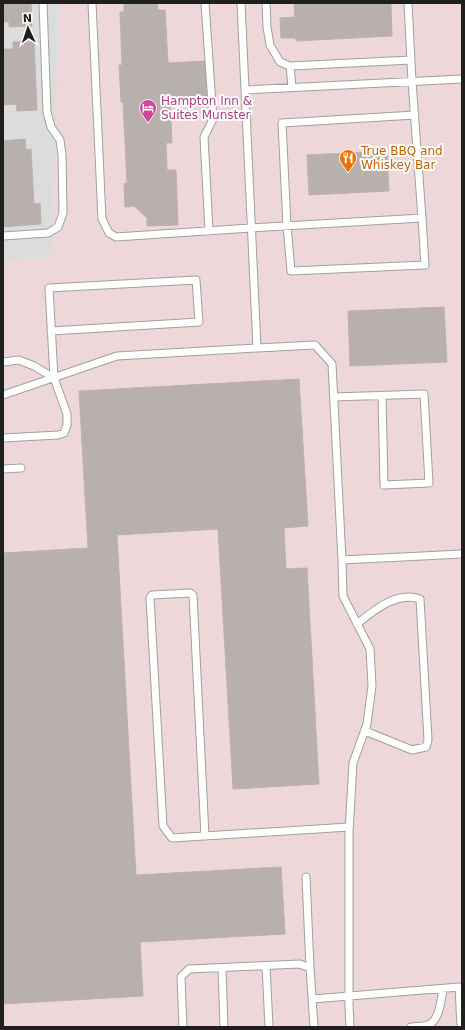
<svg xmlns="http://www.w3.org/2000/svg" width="465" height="1030" viewBox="0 0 465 1030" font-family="'DejaVu Sans',sans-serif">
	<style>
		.residential { fill: #dddcdc }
		.commercial { fill: #edd7d8 }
		.building { fill: #b7b0ac; stroke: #beb2aa }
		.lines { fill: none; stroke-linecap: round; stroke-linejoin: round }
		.service-casing { stroke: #a0a0a0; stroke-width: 9 }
		.service { stroke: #fff; stroke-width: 7 }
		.labels { text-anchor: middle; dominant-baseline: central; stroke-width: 4; stroke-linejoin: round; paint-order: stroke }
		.hotel-label { font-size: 12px; fill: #b23c85; stroke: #fff; text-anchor: start }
		.food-label { font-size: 12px; fill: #c56008; stroke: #fff; text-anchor: start }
	</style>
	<rect width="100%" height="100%" fill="#eeebe6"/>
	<path class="residential" d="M3,3H59L53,258L3,261Z"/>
	<path class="commercial" d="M59,3H462V1027H3V261L53,258Z"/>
	<path class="building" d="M3,3H31L32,26L9,27V22H3Z
		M124,3H157L158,10H165L168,63L207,61L208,98L170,100L172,143H166L167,170H176L178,225L147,226V218L134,206L125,207L124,184L127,183L123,102H121L119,65H122L120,12H124Z
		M294,3H391L392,36L296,41Z
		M295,17L296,38H281L280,18Z
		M34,41L37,110L17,111L16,104L3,105V49H13V42Z
		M25,139L26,150L31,149L34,204L40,203L41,224L3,227V141Z
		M387,151L389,191L309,195L307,155Z
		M444,307L447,362L350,366L348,311Z
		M299,379L308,526L284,528L286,569L307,568L319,784L233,789L218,529L117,535L136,875L281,867L285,934L140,942L143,996L3,1004V553L88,548L79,391Z"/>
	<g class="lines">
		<defs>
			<path id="service" d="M92,3L102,219L109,233L116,237L251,228L422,218L412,81L408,3
				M205,3L213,119L204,137L209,231
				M241,3L257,348
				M266,3L267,27L270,45L280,62L290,66L292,87
				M290,66L411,60
				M245,90L462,79
				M415,115L282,123L287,226L291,271L425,265L422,218
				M3,236L48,233L58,227L63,213L62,155L60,140L51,127L47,112L43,3
				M3,362L19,360L34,366L54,378
				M3,395L117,356L257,348L315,345L332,364L342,560L462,554
				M334,397L424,394L429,483L384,485L382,396
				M3,438L58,435L64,433L67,425V414L54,378L49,288L196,280L199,322L51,331
				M3,469L21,468
				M342,560L343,596L370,649L372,686L367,724L353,763L349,832V1005L350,1027
				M357,624C374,610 397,591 420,599L428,740L426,747L412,750L365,731
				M205,836L193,595L190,593L152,595L150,598L163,826L172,838L349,827
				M306,877L310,968
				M266,966L269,1027
				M222,968L224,1027
				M313,999L459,987L461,1027
				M183,1027L181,977L189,969L300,964L310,968L314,1027
				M411,1027C417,1026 425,1027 430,1024C440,1018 441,999 443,989"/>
		</defs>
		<use href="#service" class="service-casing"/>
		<use href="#service" class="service"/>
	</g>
	<defs>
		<symbol id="hotel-pin" viewBox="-11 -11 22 30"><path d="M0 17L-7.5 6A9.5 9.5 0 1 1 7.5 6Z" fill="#d1479c" stroke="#fff"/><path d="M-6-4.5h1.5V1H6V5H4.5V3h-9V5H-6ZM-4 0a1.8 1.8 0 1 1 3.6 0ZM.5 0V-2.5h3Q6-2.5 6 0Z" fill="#fff"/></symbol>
		<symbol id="restaurant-pin" viewBox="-11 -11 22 30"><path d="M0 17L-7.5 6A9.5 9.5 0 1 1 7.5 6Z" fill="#e8710a" stroke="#fff"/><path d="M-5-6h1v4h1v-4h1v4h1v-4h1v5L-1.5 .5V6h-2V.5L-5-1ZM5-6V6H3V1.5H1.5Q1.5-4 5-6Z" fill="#fff"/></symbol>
	</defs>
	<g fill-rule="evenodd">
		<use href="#hotel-pin" x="138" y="98" width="20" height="27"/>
		<use href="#restaurant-pin" x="338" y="148" width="20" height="27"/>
	</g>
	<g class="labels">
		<g class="hotel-label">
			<text x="161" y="101">Hampton Inn &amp;<tspan x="161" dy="14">Suites Munster</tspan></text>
		</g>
		<g class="food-label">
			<text x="361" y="151">True BBQ and<tspan x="361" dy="14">Whiskey Bar</tspan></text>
		</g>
	</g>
	<rect width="465" height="1030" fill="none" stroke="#1f1f1f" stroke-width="8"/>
	<g transform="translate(28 28) rotate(357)" stroke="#ffffff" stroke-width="3" paint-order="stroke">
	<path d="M0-3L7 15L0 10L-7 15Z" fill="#1f1f1f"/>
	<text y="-6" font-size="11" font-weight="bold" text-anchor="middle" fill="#1f1f1f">N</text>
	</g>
</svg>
